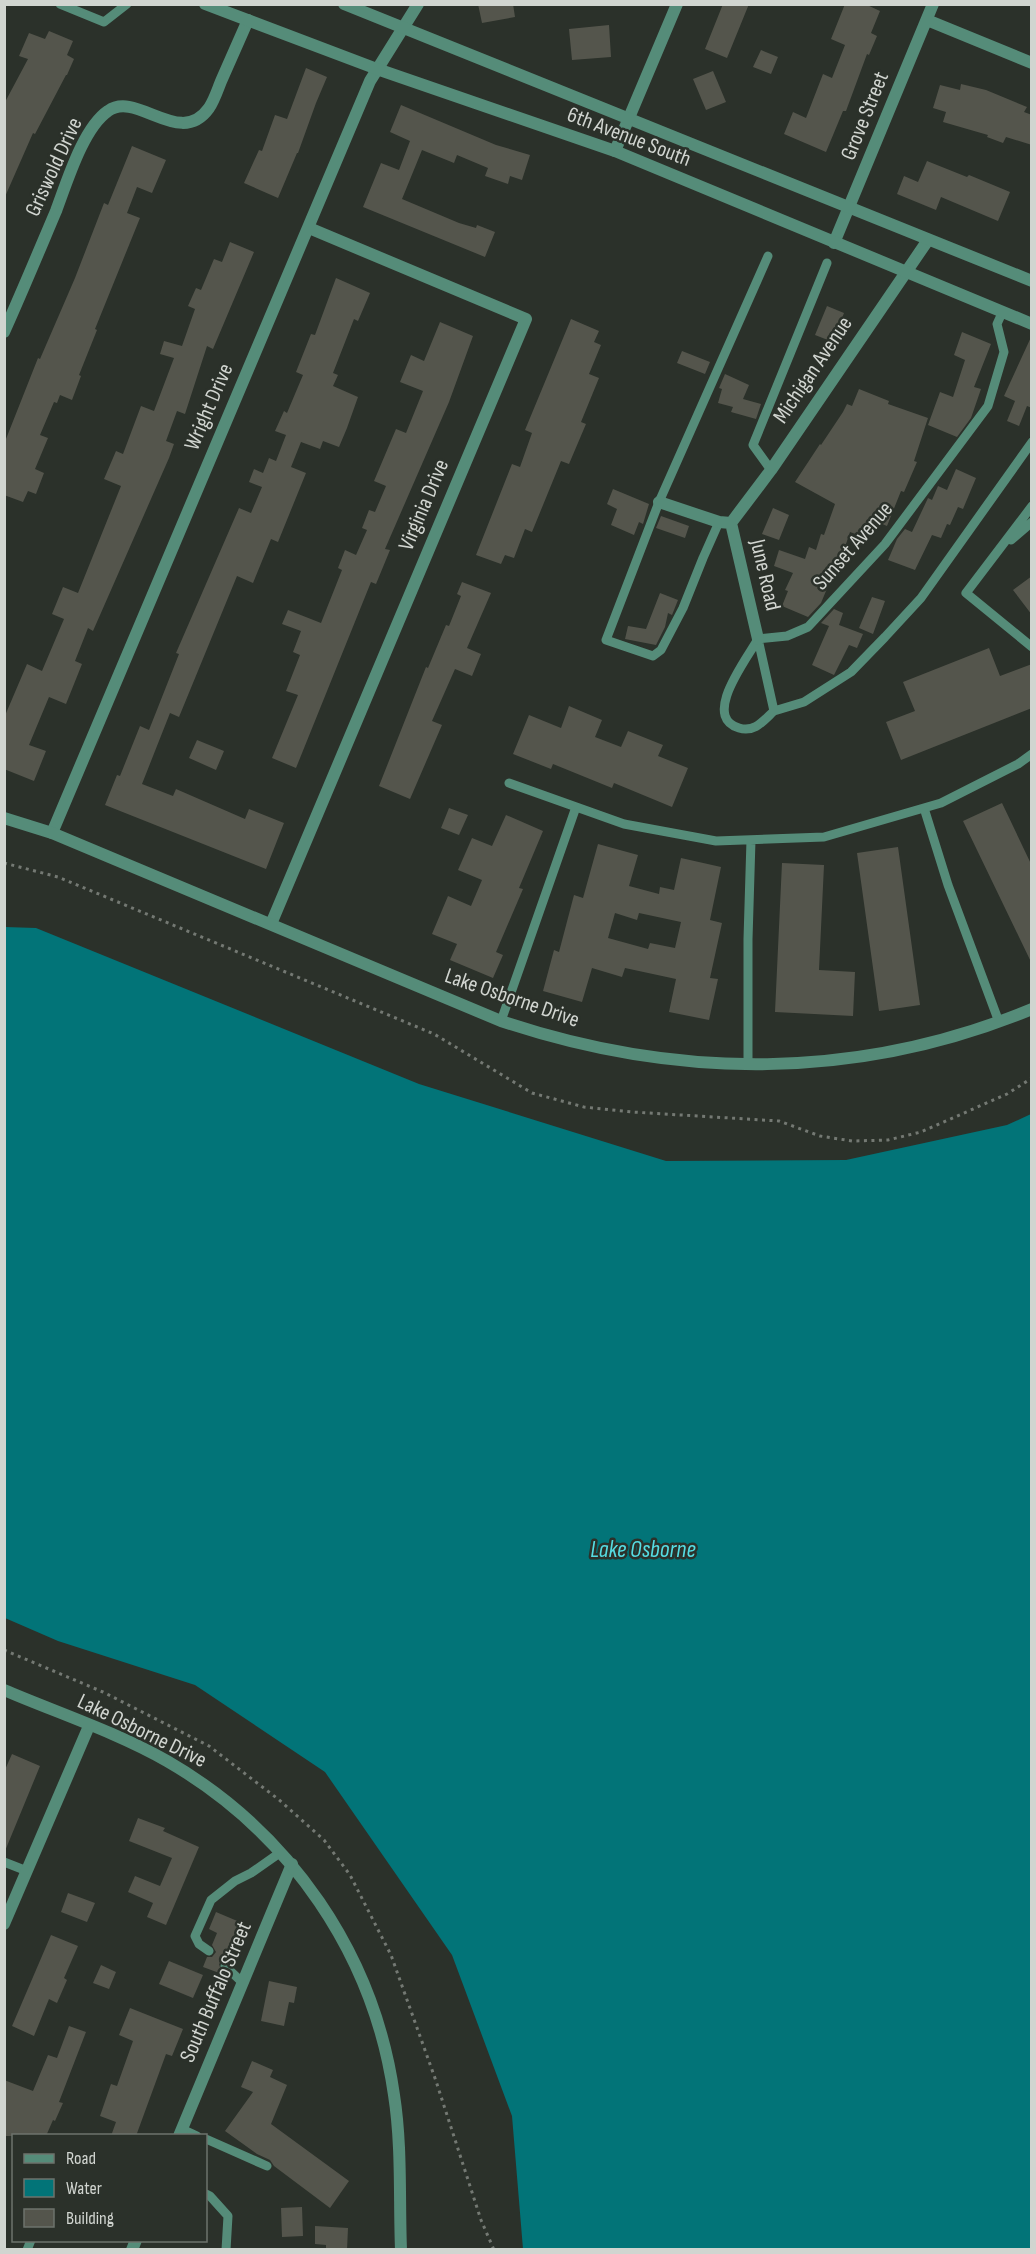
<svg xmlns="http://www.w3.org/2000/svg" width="1036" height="2254" viewBox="0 0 1036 2254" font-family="'Sofia Sans Condensed',sans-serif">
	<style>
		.water { fill: #027478 }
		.building { fill: #54554c; fill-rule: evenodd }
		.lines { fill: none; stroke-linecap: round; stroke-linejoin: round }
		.path { stroke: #747973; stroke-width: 3; stroke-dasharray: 3 4.5; stroke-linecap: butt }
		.service { stroke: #558c79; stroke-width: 9 }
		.minor { stroke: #558c79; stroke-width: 12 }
		.tertiary { stroke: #558c79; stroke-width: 12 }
		.labels { text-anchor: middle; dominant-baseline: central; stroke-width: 5; stroke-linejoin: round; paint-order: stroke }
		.street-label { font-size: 22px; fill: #d1d5d0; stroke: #2b312a }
		.water-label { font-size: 24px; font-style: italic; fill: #55dce2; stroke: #2b312a }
	</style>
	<rect width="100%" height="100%" fill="#2b312a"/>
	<path class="water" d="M5,927L36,928L419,1084L666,1161L846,1160L1007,1125L1031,1114V2249H523L512,2116L452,1955L325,1772L195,1685L58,1641L5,1618Z"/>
	<path class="building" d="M478,4H513L515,17L482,23Z
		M723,4H749L727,58L705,49Z
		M845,4H865L880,11L871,33L877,36L869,55L867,54L846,111H843L826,152L784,134L793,112L806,118L823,74L832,78L845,45L831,39Z
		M609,25L611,57L572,60L569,29Z
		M49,31L73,41L67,55L74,59L67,75H66L35,134L33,133L4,199V104L28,59L19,56L29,33L45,39Z
		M761,50L778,57L771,74L753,67Z
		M306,68L327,77L316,103L298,153H297L278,198L244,183L259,150L262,151L275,115L287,119Z
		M713,71L726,102L706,110L693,79Z
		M961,84L986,90L1027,107L1024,112L1032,115V145L1006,137L1003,143L987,137L988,135L943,122L946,112L933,108L940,85L960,90Z
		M401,105L496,145L530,155L522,180L510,176L508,184L485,176L488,168L457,155L454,163L422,150L402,199L459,223L476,228L477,225L495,232L485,257L363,207L381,163L399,170L410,141L390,132Z
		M132,146L166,160L152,193L137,187L127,213L140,218L95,329L97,330L79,375L81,376L72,400L60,395L57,403L54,402L40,435L48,438L35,469L44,473L36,494L28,491L23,502L4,495V444L38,358L40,359L75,278L104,203L108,205Z
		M927,161L967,177L969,175L1010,192L998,221L941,197L936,210L897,194L904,176L918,182Z
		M230,242L254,252L213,349L207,346L185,414L177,411L166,441L174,444L169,458L93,631L88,628L75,661L82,664L66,704L49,697L29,745L46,751L34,781L4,769V718L27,664L42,671L64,619L52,614L63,587L78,593L121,486L104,479L116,451L123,454L141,406L154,411L174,358L160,354L164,341L182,346L195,309L188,306L196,288L201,290L214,259L222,262Z
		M336,278L370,293L358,321L354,319L333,373L338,375L333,386L358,397L347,428L339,447L323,441L320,449L301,442L291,467L306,473L278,542L271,539L253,583L237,576L179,717L170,713L142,784L173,796L176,789L245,819L249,809L284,823L266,869L105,805L117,775L120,776L140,726L149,730L179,654L176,653L239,508L251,513L262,487L249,482L254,469L263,473L269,458L276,461L286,435L275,431L284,411L287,413L303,375L296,372L311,334L315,335Z
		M827,306L844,313L833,342L815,335Z
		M571,319L599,331L594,342L601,345L589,374L599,378L581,422L586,424L569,464L561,461L532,532L525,529L514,558L505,555L501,564L476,555L512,464L520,467L532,433L525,430Z
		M440,322L473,336L449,402L385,549L390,550L376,584L371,582L296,768L272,758L298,695L286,691L300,655L293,652L301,631L282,624L288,610L321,623L342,570L338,568L345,550L356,555L367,530L362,528L369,510L375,512L386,486L374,481L396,429L406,433L423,391L400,382L411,355L424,361Z
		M962,332L991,344L974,387L981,389L971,418L957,437L928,425L940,392L953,397L965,360L954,355Z
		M1032,335V408L1027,406L1019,426L1007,421L1015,401L1004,396Z
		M682,351L710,362L705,374L677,363Z
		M725,374L749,385L743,399L761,404L756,419L731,412L733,407L718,403L722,389L719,388Z
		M859,389L889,401L888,404L928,418L914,461L917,462L904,492L901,491L887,526L875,521L869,539L850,532L838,568L836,567L821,603L808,617L782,606L788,591L785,590L793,573L774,566L779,550L805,559L809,547L816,550L821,534L824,535L835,504L795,482L820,444L821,445L843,412L847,404L852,406Z
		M956,469L976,478L963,509L958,507L950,525L947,524L941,538L932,535L915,570L888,560L897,539L905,529L912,532L928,498L932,500L938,486L947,490Z
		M613,489L649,504L643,524L639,522L634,535L611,525L617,509L607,504Z
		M773,508L789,515L779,540L762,534Z
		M661,516L689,526L685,538L656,528Z
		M1032,576V615L1013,590Z
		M462,582L491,593L467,648L481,654L472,676L455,669L432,721L442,725L410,799L379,786L426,667L428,668L446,625L449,626L461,596L457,594Z
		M660,593L678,600L672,615L668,613L665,627L656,645L625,639L628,626L646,629Z
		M872,597L885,601L873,634L859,628Z
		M834,609L843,613L839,625L863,634L857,648L849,645L834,675L812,665L829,626L821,623Z
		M989,648L1000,676L1032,664V708L901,760L886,722L915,711L903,682Z
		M569,706L602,720L595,737L621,747L628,731L663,745L658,756L688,768L672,807L614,783L612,788L553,764L551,769L513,754L529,715L561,728Z
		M197,740L224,751L216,770L189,758Z
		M1002,803L1032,866V964L963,821Z
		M449,808L468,815L459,835L441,828Z
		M506,815L543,831L519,888L523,889L496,952L503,955L493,978L450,960L457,944L432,934L448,896L471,906L482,880L458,870L472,838L492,846Z
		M598,844L638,855L629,886L659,894L660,887L674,890L681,858L721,867L710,920L722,923L710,978L718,979L709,1020L669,1012L676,979L625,968L622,977L592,968L582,1002L543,991L554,950L559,952L574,895L583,898ZM615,913L637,920L639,913L681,922L675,948L650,943L648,949L608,938Z
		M898,847L920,1005L879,1011L857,853Z
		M782,863L824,865L819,970L855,972L853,1016L775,1012Z
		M12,1754L40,1766L5,1851L4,1772Z
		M138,1818L165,1828L163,1831L199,1847L166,1925L147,1917L153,1903L128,1892L135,1876L160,1886L172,1858L129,1841Z
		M68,1893L95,1903L87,1922L61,1912Z
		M216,1912L242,1923L227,1960H223L219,1964L222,1974L203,1967L207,1957H212L216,1952L212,1945L217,1933L209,1929Z
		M51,1935L78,1946L64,1978L67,1980L57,2003L49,1999L34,2036L12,2026Z
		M169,1961L203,1975L193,1998L159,1984Z
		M101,1965L116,1972L109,1989L93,1983Z
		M269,1981L297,1987L294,2003L289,2002L284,2026L261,2021Z
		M130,2008L183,2029L172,2056L166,2054L136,2136H111L116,2122L100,2116L111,2084L117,2086L133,2041L119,2035Z
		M69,2026L86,2032L59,2102L63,2103L55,2121L53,2120L46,2136H4V2080L33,2091L48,2055L57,2058Z
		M252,2061L273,2070L270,2077L287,2085L271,2124L349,2181L330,2208L274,2166L270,2160L257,2154L225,2131L253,2092L241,2087Z
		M302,2207L303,2236L282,2237L281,2208Z
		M315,2226L348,2228L347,2250H326V2245L315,2244Z"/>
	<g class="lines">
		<path class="path" d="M4,863L58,877L434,1034L532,1093L584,1107L632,1112L779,1121L820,1136L852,1141L888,1140L921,1132L1007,1094L1032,1078
			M4,1650L103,1692L209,1746L278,1799L324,1840L350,1875L391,1955L436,2081L481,2220L494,2250"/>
		<path class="service" d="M60,4L104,22L127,4
			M771,470L753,445L827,263
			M1032,506L966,593L1032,647
			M719,522L703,558L683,608L661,650L653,656L606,640L659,502L768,256
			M1011,540L1032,522
			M758,639L774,711L804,702L851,672L885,637L921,598L1032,442
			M774,711C764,720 755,733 739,728C701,717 747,659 758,639L787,636L808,627L885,544L988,406L1004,352L997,324L1002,313
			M509,783L624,824L716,841L824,837L941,803L1018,764L1032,754
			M924,808L948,885L999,1022
			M501,1021L576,807
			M748,1065V939L751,840
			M4,1862L27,1871
			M209,1951L199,1944L195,1936L211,1900L235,1881L251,1873L281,1852
			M225,1966L243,1983
			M182,2129L197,2136
			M206,2139L267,2166
			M206,2194L210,2196L228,2216L226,2250
			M27,2250L31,2240"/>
		<path class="minor" d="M927,20L1032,63
			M615,151L677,4
			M834,243L933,4
			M4,332C22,292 39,251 56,211C67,182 83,128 108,111C137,90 180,149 209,108C215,99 218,88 222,79C231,59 239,40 248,20
			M659,502L719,522L731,523L758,639
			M731,523L771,470L928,240
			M52,833L370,81L418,4
			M271,924L526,319L309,228
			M4,1924L89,1726
			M179,2136L292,1864
			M132,2250L136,2240"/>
		<path class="tertiary" d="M205,4L377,69L615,151L1032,324
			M344,4L1032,281
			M4,818L52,833L501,1021C677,1080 858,1081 1032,1009
			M4,1690C58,1713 116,1732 167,1761C290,1832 374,1954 394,2095C402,2146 399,2198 401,2250"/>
	</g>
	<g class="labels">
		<g class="street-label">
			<text transform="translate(865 116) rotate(-68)">Grove Street</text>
			<text transform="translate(629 137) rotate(21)">6th Avenue South</text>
			<text transform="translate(54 167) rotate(-65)">Griswold Drive</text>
			<text transform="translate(813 370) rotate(-56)">Michigan Avenue</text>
			<text transform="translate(209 407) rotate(-67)">Wright Drive</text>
			<text transform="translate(424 505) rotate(-67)">Virginia Drive</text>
			<text transform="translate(853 546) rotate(-49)">Sunset Avenue</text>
			<text transform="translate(765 575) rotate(77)">June Road</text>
			<text transform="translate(512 998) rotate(19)">Lake Osborne Drive</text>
			<text transform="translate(142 1731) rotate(26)">Lake Osborne Drive</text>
			<text transform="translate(216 1992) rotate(-67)">South Buffalo Street</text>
		</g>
		<g class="water-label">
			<text x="643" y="1549">Lake Osborne</text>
		</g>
	</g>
	<rect width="1036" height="2254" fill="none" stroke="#d1d5d0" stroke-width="12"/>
	<rect x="12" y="2134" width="195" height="108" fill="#2b312a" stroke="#6d736c" stroke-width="1.5"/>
	<rect x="24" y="2154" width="30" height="9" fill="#558c79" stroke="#6d736c" stroke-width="1.5"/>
	<text x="66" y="2164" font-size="18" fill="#d1d5d0">Road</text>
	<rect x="24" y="2179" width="30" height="18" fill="#027478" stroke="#6d736c" stroke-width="1.5"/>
	<text x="66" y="2194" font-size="18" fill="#d1d5d0">Water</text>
	<rect x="24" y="2209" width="30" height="18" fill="#54554c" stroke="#6d736c" stroke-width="1.5"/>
	<text x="66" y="2224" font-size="18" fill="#d1d5d0">Building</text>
</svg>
